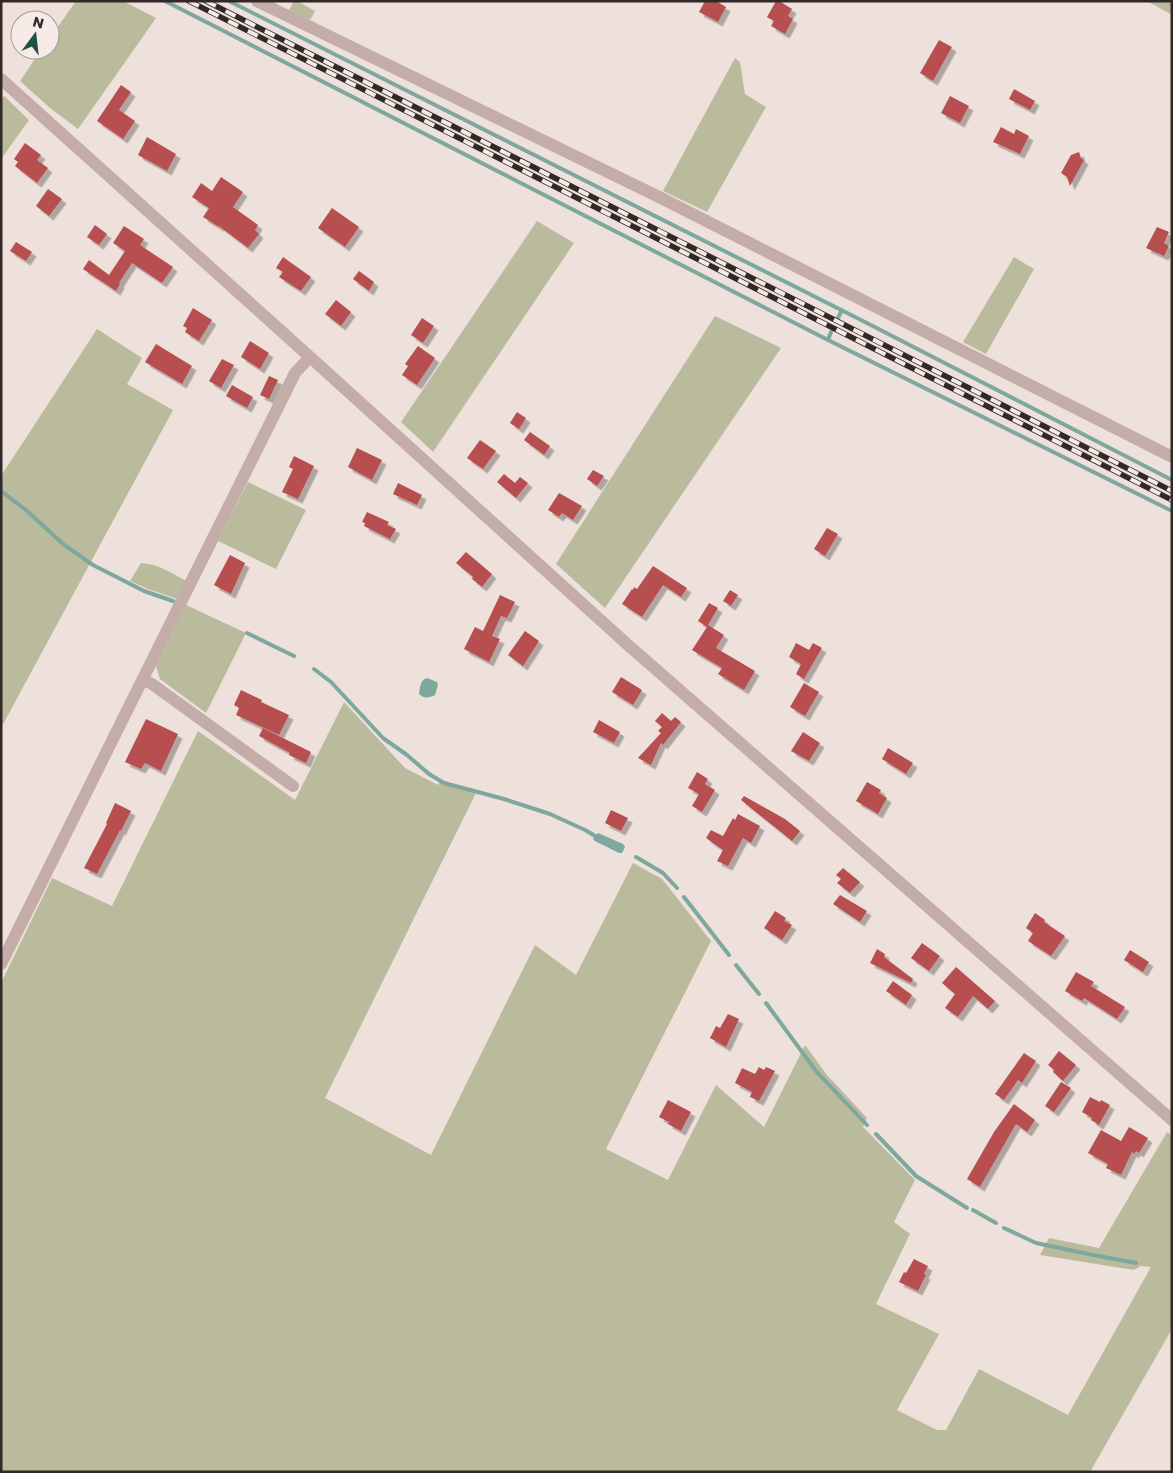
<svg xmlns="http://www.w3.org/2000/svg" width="1173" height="1473" viewBox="0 0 1173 1473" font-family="Poppins,sans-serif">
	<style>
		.green { fill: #b9bb9c }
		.water { fill: #7da89e }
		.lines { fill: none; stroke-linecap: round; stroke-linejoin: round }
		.stream { stroke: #7da89e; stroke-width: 4 }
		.building { fill: #b74f51; filter: url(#shadow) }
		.minor { stroke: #c4ada8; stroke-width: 12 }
		.tertiary { stroke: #c4ada8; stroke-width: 12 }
		.rail-casing { stroke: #322827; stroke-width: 5.5 }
		.rail { stroke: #f6ebe6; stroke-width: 4; stroke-dasharray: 11; stroke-linecap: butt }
	</style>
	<defs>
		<filter id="shadow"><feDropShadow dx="4.5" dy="4.5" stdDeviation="0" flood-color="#0004"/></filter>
	</defs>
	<rect width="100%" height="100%" fill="#eee0da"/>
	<path class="green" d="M76,1H123L156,18L78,129L50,108L20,81L41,50H50V38Z
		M294,1H297L315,11L310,20L289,10Z
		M1149,1H1172V15L1149,2Z
		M735,58L740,62L745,94L766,107L707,212L663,191Z
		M4,96L29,120L1,159V100Z
		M537,221L574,243L433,452L401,422Z
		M1014,257L1034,269L986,354L963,342Z
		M715,316L781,348L605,608L556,564Z
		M97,329L142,358L127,384L173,410L1,728V476Z
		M248,482L306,510L276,569L218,541Z
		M141,563C158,564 172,573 186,581L177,599L148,589L130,581Z
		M186,605L246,633L206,713L160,679L156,666Z
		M344,702L405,768L438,785L440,781L476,793L325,1098L431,1155L535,945L576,975L633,863L662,879L711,941L606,1149L668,1180L716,1085L764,1127L805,1045L827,1075L867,1118L863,1127L915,1180L894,1222L910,1234L876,1304L939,1334L897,1410L937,1430H946L979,1369L1068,1415L1151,1267L1141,1266L1134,1270L1040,1255L1049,1238L1099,1248L1167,1132L1172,1136V1329L1090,1472H1V983L52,878L112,906L198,731L295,800Z"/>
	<path class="water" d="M427,678L437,682L438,685L435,695C429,698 424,699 419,694C420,688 420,680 427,678Z
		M598,833L623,844L625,847L622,853H619L595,841L593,839L595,836Z"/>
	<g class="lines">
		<path class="stream" d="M165,1L828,340L1172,511
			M229,1L863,321L1172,480
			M838,318L842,310
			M828,340L831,332
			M1,491L26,510L63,544L93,565L144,591L173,601
			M247,633L294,656
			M314,669L331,682L383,738L407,755L429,774L444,783L504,799L550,814L585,830L597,837
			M636,857L663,873L677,888
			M684,897L729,955
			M736,965L759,994
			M766,1003L816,1071L867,1125
			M876,1134L916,1176L967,1208
			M973,1210L996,1223
			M1004,1228L1036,1243L1093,1255L1136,1263"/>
	</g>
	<path class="building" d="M705,1H716L726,7L718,22L699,12Z
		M776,1H779L792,9L788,16L793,19L785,34L771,26L774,21L767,17Z
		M939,40L952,47L933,81L920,73Z
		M121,85L131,92L119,110L135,121L123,139L97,121Z
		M1014,89L1035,101L1030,110L1009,99Z
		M950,96L969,106L960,123L941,113Z
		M1001,127L1014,134L1016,129L1029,136L1020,154L993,142Z
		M147,137L176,154L167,171L138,155Z
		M25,143L41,155L37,160L48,168L37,183L15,166L18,162L14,159Z
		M1079,152L1081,158L1084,160L1070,186L1067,177L1061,173L1071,155Z
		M221,177L243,192L233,207L258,225L255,230L259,234L248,248L219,226V227L203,217L209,208L192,197L201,183L212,191Z
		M48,189L62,199L49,216L36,206Z
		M332,208L359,227L345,247L318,228Z
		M95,225L107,234L99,245L87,237Z
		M124,226L144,239L140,245L173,267L162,283L132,263L119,283L120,284L116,291L83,269L89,260L109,275L125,251L113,243Z
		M1157,227L1169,232L1164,243L1169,246L1164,256L1146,248Z
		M16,242L32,252L26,261L10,251Z
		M283,257L311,277L301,291L279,277L283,272L276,268Z
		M359,271L374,282L369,291L353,279Z
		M336,300L351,312L341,326L325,314Z
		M193,308L212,320L199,341L185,332L187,328L183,326Z
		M422,318L434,326L423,343L411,335Z
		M250,341L269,353L260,369L241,357Z
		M156,344L192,366L182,384L145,362Z
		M418,346L435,358L417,385L402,375L408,366L405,364Z
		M222,359L234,365L221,388L209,381Z
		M269,376L278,380L269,399L260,395Z
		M232,385L253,397L247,408L226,396Z
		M517,412L526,418L519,429L510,423Z
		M530,432L550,446L544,455L524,440Z
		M480,440L496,451L483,469L467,458Z
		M357,448L382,460L372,480L348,467Z
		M294,456L314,466L298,499L282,492L293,469L289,467Z
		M593,470L604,476L597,486L587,479Z
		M504,474L515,483L520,477L528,483L516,498L497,482Z
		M398,483L422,495L417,505L393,494Z
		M559,493L582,506L573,520L562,513L559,517L548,510Z
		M367,512L389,522L387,525L396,529L390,539L364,526L365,523L362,522Z
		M827,528L838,534L825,556L814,549Z
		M466,552L492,574L482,587L472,579L473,577L456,563Z
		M230,555L245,563L231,594L214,585Z
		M653,566L687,588L681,597L663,585L642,617L622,604L632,589L633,590L634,587L637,589Z
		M730,590L738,595L731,606L723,601Z
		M500,595L515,602L507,618L501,616L492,636L500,639L489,662L464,649L475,627L483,631Z
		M709,603L718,608L708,625L724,635L716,648L755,671L744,690L718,674L722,668L692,650L707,627L698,621Z
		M525,631L539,641L523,666L508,655Z
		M796,643L809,650L813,643L822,648L804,679L796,674L801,664L789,657Z
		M621,677L642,690L633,705L612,692Z
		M804,683L819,692L805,716L790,707Z
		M241,690L262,700L261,702L289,715L279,735L236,715L239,708L234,705Z
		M662,713L671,721L675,717L681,722L663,745L661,743L651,765L638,758L661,733L658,731L662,727L655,721Z
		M146,719L178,734L161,771L145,763L141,769L125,762Z
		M599,720L620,732L614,743L593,732Z
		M263,728L311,752L306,763L289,755L290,753L259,736Z
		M803,732L820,743L809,761L791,751Z
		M888,748L913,763L906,774L882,759Z
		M697,772L708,779L705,784L715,790L702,812L692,806L699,794L688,788Z
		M867,782L881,790L879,793L887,798L878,814L856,801Z
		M744,796L785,819L800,831L792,841L741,800Z
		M115,803L131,811L121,831L120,830L97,874L84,868L107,824L106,823Z
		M611,810L628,818L621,831L605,823Z
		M738,814L760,826L751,843L743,838L728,866L717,861L723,850L706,838L711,830L723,836L733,818L735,820Z
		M843,868L860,882L850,893L837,883L841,879L836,875Z
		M840,895L867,911L860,922L833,904Z
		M775,911L786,918L784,921L792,925L782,940L764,928Z
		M1035,913L1045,920L1044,922L1065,936L1051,956L1028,941L1033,933L1026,928Z
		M922,943L940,956L929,971L911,958Z
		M877,949L885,954L884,957L913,979L911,983L870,963Z
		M1130,950L1149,962L1143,972L1124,960Z
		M956,967L995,1001L988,1009L973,996L958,1017L945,1008L955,994L942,983Z
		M1076,972L1094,982L1091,986L1125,1007L1117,1019L1084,998L1082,1001L1065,991Z
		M893,981L912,995L906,1005L886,991Z
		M728,1014L739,1019L726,1047L710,1038L716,1026L720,1028Z
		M1059,1051L1076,1065L1063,1081L1053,1072L1054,1070L1048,1065Z
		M1024,1053L1036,1061L1022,1083L1018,1080L1004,1100L995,1094Z
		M759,1067L764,1070L766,1067L775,1071L759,1101L750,1097L752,1092L735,1083L742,1068L755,1074Z
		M1061,1082L1071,1088L1054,1112L1045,1106Z
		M1090,1097L1100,1102L1101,1100L1110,1105L1099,1125L1091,1120L1092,1118L1082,1112Z
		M668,1100L691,1112L681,1131L668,1124L669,1122L659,1117Z
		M1014,1104L1035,1120L1027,1132L1016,1124L980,1187L967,1179L994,1132Z
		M1129,1127L1148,1138L1139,1153L1136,1151L1134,1154L1132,1152L1121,1175L1106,1168L1108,1164L1088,1153L1101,1130L1121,1141Z
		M914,1259L928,1266L924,1274L926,1275L918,1291L899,1282L904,1272L906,1273Z"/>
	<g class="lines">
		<path class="minor" d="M1,79L310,357L628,645L1172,1120
			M144,680L152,684L293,786
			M1,964L295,373L310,357"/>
		<path class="tertiary" d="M257,1L657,196L1172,457"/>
		<defs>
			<path id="rail" d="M189,1L1172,500
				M206,1L1172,491"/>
		</defs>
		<use href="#rail" class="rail-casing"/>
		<use href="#rail" class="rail"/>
	</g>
	<rect width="1173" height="1473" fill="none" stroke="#322827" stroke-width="5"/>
	<g transform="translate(35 35) rotate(15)"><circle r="24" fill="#f6ebe6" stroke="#a89d9a"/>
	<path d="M0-4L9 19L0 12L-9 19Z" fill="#224f46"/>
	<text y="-8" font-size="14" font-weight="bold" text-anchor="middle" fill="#322827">N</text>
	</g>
</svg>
